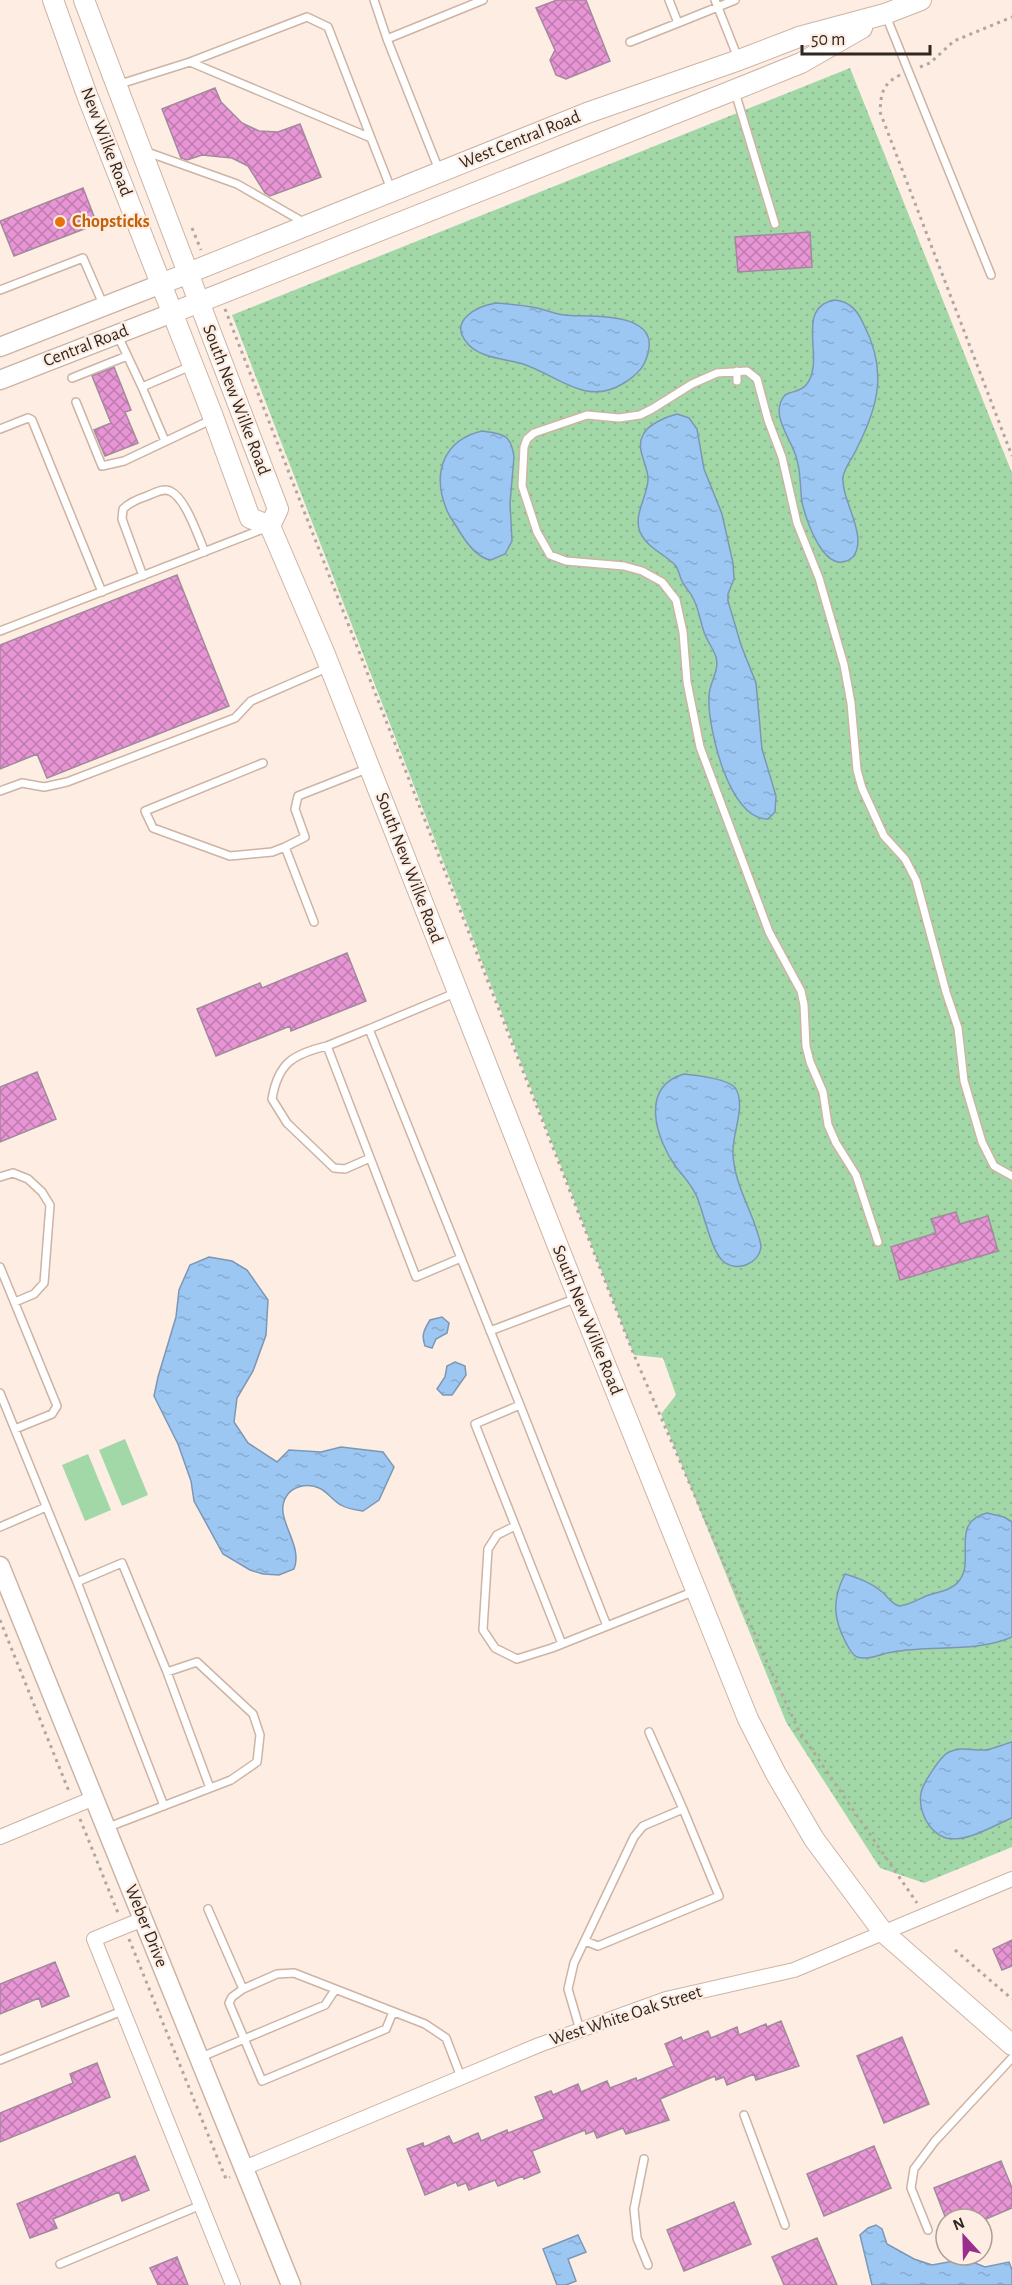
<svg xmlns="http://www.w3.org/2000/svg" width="1012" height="2285" viewBox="0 0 1012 2285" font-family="'Alegreya Sans',sans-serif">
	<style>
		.grass { fill: url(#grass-dots) }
		.pitch { fill: #a2d8a8 }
		.water { fill: url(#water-ripples); stroke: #7c97b4; stroke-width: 1.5 }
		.building { fill: url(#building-cross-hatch); stroke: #a18a9b; stroke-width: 1.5 }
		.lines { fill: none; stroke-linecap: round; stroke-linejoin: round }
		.service-casing { stroke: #cdb4a4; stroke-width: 10 }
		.minor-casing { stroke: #cdb4a4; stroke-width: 16 }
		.tertiary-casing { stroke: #cdb4a4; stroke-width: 21 }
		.secondary-casing { stroke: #cdb4a4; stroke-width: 22 }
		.path { stroke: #b3a69d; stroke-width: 3; stroke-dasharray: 3 4.5; stroke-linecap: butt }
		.service { stroke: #fff; stroke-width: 7 }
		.minor { stroke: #fff; stroke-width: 14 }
		.tertiary { stroke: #fff; stroke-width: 18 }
		.secondary { stroke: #fff; stroke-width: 20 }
		.food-dot { fill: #e8710a; stroke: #fdede3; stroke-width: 2 }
		.labels { text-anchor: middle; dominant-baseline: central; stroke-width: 4.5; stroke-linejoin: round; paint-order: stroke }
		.street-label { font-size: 18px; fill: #312721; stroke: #fdede3 }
		.food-label { font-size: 18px; font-weight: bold; fill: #c56008; stroke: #fdede3; text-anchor: start }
	</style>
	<defs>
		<pattern id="grass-dots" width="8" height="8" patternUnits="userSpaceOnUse" patternTransform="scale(1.5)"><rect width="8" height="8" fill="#a2d8a8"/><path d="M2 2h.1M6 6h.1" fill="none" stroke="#8cb990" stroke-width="1.8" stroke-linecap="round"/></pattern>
		<pattern id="water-ripples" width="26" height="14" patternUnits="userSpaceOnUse" patternTransform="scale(1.5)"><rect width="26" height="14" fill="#9cc7f3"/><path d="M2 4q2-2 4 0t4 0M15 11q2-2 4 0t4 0" fill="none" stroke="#87abd0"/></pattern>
		<pattern id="building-cross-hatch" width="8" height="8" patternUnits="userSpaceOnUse" patternTransform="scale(1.5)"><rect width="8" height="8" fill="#e895d6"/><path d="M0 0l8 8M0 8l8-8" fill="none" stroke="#bd7aad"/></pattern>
	</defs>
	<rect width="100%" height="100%" fill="#fdede3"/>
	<path class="grass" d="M850,68L1012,473V1847L924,1883L880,1868L786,1722L661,1414L676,1395L663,1358L634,1355L232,315Z"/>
	<path class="pitch" d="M125,1439L148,1495L122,1506L99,1450Z
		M88,1454L111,1510L85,1521L62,1465Z"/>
	<path class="water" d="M834,300C850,301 858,311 864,325C887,370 879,405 857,448C853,458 845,466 843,477C841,501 869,536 853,557C826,580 806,521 802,502C800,488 801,474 797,460C793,440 768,415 785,395C792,391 800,392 806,385C827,361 793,309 834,300Z
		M496,303C510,304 524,305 537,308C546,310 555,314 564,315C593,318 670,309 644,364C640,372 632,378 624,383C586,407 559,376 523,364C506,359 480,358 468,344C447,321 477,306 496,303Z
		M677,414L689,418L697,429L704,469L722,514L733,563L734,579L728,594V601L741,645L756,683L762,749L776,796L775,812L768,819C729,821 707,726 709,696C709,683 720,671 716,657C713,648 707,641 704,632C700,621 699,609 693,598C690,592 686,588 683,583C680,578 679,571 676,566C665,554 647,548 640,532C633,514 648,496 648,479C648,464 635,449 643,435C648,424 666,417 677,414Z
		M482,431C502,434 511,433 514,457L510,503L512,541L505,554L491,560C476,558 465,541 458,529C454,522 448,515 446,508C432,472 444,440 482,431Z
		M684,1074C696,1075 730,1079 736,1089C746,1107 732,1133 733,1153C734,1187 755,1214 761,1246C760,1264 736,1273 723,1261C712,1253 703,1211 697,1197C692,1185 684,1177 676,1167C656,1139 639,1087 684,1074Z
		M209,1257L232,1261L247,1270L268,1300L266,1335L253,1371L237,1398L234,1422L248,1443L277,1462L289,1450L321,1452L341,1447L383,1452L394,1467L379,1500L363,1511C356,1510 347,1509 341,1505C333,1501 327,1491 319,1488C307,1483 292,1486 286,1497C273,1518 304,1544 294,1569L279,1575L263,1574L250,1570L223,1554L194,1501L191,1481L178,1444L154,1396L158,1377L176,1317L179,1290L190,1265Z
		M442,1317L449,1323L447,1333L436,1339L432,1348L425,1346C421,1335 424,1330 430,1320Z
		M455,1362L465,1366L466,1375L452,1395H443L437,1389L445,1377L447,1366Z
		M987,1513L1004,1517L1012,1522V1637C976,1653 931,1645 893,1652C883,1653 868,1661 857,1657C852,1655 849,1648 846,1643C833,1618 832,1599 845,1574C858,1578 870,1582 881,1591C888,1596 890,1603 899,1606C909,1605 917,1600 926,1596C937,1592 951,1591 959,1581C976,1561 949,1522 987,1513Z
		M1012,1742V1818C994,1825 967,1843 946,1838C929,1833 918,1811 921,1793C922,1785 941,1755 949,1752C961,1746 973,1751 985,1750C994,1749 1004,1744 1012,1742Z
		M876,2225L882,2229L887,2244L914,2259L932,2265L965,2259L985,2267L1009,2262L1012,2270V2285H872L860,2235L868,2228Z
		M578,2235L586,2252L568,2259L576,2281L566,2285H557L543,2249Z"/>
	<path class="building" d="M557,0H586L610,61L566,79L556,75L550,60L555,50L536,8Z
		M215,88L221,102L242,123L259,131L278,132L300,124L321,177L270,196L265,193L248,166L232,158L202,155L187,160L181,158L162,109Z
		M83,188L97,224L14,256L0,221Z
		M810,232L812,267L738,272L735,237Z
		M114,367L131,410L125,412L138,443L105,456L94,430L111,423L92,376Z
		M177,575L229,706L47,778L37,754L0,769V645Z
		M347,953L366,1001L291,1031L290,1026L216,1056L197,1009L260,983L262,988Z
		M37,1072L56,1119L0,1142V1087Z
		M956,1212L960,1224L988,1216L998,1251L900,1280L891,1247L936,1233L931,1219Z
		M1012,1940V1966L1002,1970L993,1949Z
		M55,1962L69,1996L42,2007L39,1998L0,2014V1984Z
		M781,2021L799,2066L756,2080L754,2074L727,2085L724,2077L716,2080L715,2076L660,2099L669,2120L626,2134L623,2128L597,2138L594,2131L586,2134L585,2130L532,2151L540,2172L524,2179L523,2176L498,2186L495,2180L469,2190L466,2183L458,2186L456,2182L425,2195L407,2149L423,2143L424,2147L449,2136L453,2144L478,2133L481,2141L507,2130L508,2133L544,2119L535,2097L551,2091L553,2095L578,2084L581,2092L607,2081L610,2088L636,2078L637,2081L674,2066L665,2044L681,2037L683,2041L708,2031L711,2038L737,2027L739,2035L766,2024L767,2027Z
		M902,2037L929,2104L884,2123L857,2056Z
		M97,2063L110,2097L0,2142V2113L73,2083L70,2074Z
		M874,2146L891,2188L824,2216L807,2174Z
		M135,2156L149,2190L122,2201L119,2192L53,2219L57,2228L30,2238L17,2204Z
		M1001,2161L1012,2188V2208L986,2219H946L934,2188Z
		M734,2202L751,2244L684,2271L667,2230Z
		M817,2238L837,2285H784L772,2257Z
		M177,2257L188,2285H158L150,2268Z"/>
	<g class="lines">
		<defs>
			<path id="service" d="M374,0L387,39L439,170
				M669,0L678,23L735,0
				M715,0L738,58
				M886,16L991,275
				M387,39L483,0
				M630,42L678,23
				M190,62L307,17L328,27L371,138
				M117,85L190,62L371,138L391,189
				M735,92L775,224
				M147,152L237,184L305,223
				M0,290L83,258L103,304
				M118,336L142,387L191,366
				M737,371V381
				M72,378L127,356
				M142,387L165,441
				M76,402L102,466L124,461L213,419
				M0,429L28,418L32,420L102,592
				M143,576L122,519L123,509C130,502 138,499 147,496C155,493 162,488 170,491C186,498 198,537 205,552
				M0,631L263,529
				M263,763L145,811L153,828L230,856L272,852L285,847
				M0,791L22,783L44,787L67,782L235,718L251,701L329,667
				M314,922L285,847L305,837L295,809L298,796L369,768
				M455,993L369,1029L520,1405
				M369,1029L327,1046L416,1277L461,1258
				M327,1046C293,1054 278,1063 272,1099L287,1123L334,1168L345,1169L370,1158
				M0,1177L13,1173L28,1179L42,1192L50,1205L44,1283L34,1294L15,1302
				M878,1242L856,1175L836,1143L828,1125L823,1092L810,1062L806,1046L804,1005L801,991L769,932L700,747L687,682L683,632L676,600L662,582L642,571L624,566L566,561L550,555L537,532L522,486L524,447L527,439L534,433L587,415L619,418L640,415L652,409L692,384L717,373L747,371L757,379L768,420L782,457L797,523L819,578L844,665L851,703L857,770L862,788L884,836L905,859L916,880L946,992L958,1028L964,1081L982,1142L994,1166L1012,1176
				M0,1267L57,1406L52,1414L15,1429
				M490,1331L577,1298
				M0,1393L77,1582L122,1563L167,1672L197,1662L253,1714L260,1735L257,1762L231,1780L106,1828
				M515,1526L497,1535L488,1549L483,1630L495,1648L517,1659L552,1648L695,1591
				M0,1527L46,1507
				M77,1582L164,1806
				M562,1644L475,1424L520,1405L607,1626
				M167,1672L210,1788
				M208,1909L243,1989L277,1974L294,1973L425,2024L446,2038L461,2077
				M585,1941L598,1946L719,1896L683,1809
				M243,1989L232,1997L229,2003L262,2081L386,2029L393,2012
				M580,2030L568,1989L574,1963L634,1837L643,1826L683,1809L649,1732
				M199,2058L325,2005L335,1990
				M0,2060L122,2011
				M744,2115L785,2225
				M644,2159L634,2209L637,2238L648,2265
				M928,2230L911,2188L914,2169L935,2141L1012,2058
				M60,2264L201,2205"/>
			<path id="minor" d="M0,1837L94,1798
				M143,1919L94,1939L233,2285
				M244,2168L539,2045L666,1999L794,1970L1012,1879"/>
			<path id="tertiary" d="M0,347L161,284
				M0,380L172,313
				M0,1566L291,2285"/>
			<path id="secondary" d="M53,0L87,95L212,414L250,518L270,526L324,652L578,1297L748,1719L776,1774L814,1839L883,1932L1012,2045
				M84,0L278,509L270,526
				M161,284L587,113L739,60L799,37L885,14L921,0
				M172,313L734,90L801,63L862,28"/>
		</defs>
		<use href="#service" class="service-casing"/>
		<use href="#minor" class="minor-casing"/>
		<use href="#tertiary" class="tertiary-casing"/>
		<use href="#secondary" class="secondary-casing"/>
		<path class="path" d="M920,67L930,63L954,41L1012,17
			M900,75C882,84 881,94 880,112L1012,456
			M192,228L201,250
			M225,309L634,1355L765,1658L799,1731L917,1903
			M0,1620L70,1794
			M80,1819L118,1913
			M129,1939L226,2179L230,2177
			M955,1950L1012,1999"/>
		<use href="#service" class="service"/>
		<use href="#minor" class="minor"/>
		<use href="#tertiary" class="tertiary"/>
		<use href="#secondary" class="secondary"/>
	</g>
	<circle class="food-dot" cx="60" cy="222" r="6"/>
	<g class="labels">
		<g class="street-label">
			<text transform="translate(520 140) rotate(-22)">West Central Road</text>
			<text transform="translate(106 142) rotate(69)">New Wilke Road</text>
			<text transform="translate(86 346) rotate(-21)">Central Road</text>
			<text transform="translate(236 400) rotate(69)">South New Wilke Road</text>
			<text transform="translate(409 868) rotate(69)">South New Wilke Road</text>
			<text transform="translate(587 1320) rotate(68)">South New Wilke Road</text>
			<text transform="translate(146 1926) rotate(68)">Weber Drive</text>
			<text transform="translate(626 2016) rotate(-18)">West White Oak Street</text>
		</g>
		<g class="food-label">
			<text x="72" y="222">Chopsticks</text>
		</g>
	</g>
	<g transform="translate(964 2237) rotate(338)"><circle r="28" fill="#fdede3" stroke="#ab9e95" stroke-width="1.5"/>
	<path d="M0-4.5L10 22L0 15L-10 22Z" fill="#9a2e8f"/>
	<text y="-9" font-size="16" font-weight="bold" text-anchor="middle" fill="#312721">N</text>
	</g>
	<path d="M802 45v9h128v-9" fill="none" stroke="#312721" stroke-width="3"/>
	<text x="811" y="45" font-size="18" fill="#312721" stroke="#fdede3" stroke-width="4.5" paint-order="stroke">50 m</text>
</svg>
